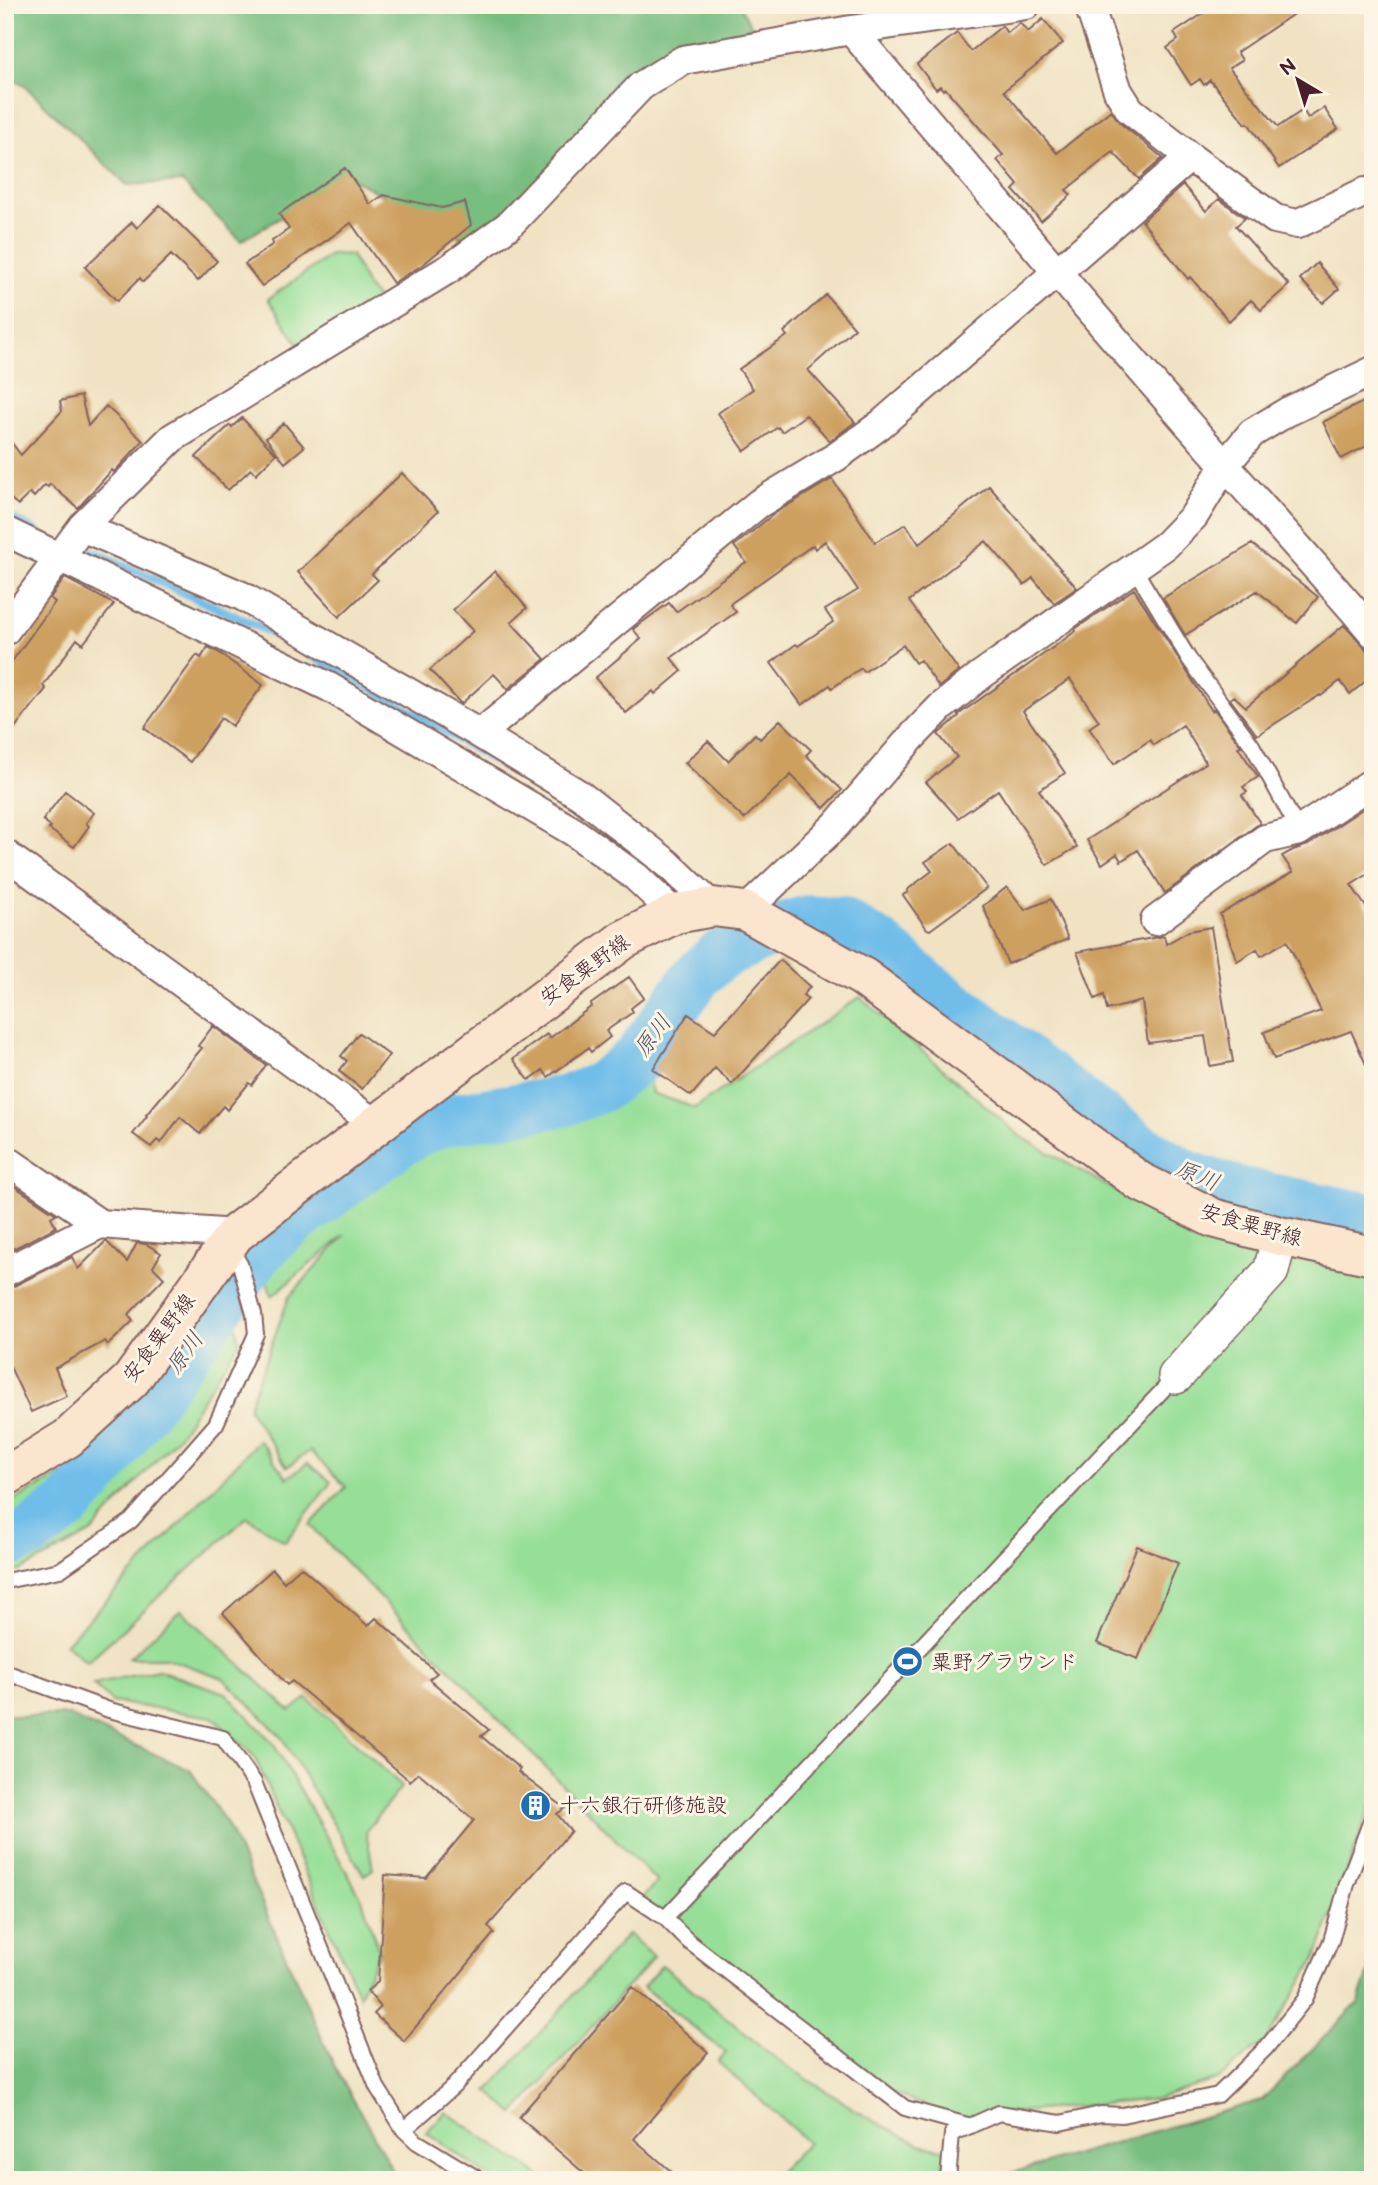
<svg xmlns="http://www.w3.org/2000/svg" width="1378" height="2185" viewBox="0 0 1378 2185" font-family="'Balsamiq Sans','Klee One',sans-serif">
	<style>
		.green { fill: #97df99; stroke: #707f62; stroke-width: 2 }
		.forest { fill: #79be81; stroke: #626e56; stroke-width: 2 }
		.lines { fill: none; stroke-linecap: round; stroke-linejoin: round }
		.stream { stroke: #70bdea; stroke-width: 9 }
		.river { stroke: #70bdea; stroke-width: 51 }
		.building { fill: #cea061 }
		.service-casing { stroke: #846360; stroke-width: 18 }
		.minor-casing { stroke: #846360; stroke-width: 32 }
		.tertiary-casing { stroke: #846360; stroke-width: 38 }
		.secondary-casing { stroke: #846360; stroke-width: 42 }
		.service { stroke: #fff; stroke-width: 14 }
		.minor { stroke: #fff; stroke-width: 28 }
		.tertiary { stroke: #fff; stroke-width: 35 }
		.secondary { stroke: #fbe5cf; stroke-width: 38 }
		.labels { text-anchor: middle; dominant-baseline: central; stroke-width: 6; stroke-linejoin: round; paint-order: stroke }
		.street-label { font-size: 21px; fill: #4a1f2b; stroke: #fcf5e5 }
		.poi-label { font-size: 21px; fill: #4a1f2b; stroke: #fcf5e5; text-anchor: start }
		.water-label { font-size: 23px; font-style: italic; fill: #57566e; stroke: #fcf5e5 }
	</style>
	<rect width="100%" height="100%" fill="#fcf5e5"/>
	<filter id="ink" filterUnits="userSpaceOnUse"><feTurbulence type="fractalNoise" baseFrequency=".0143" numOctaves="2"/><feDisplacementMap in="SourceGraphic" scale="14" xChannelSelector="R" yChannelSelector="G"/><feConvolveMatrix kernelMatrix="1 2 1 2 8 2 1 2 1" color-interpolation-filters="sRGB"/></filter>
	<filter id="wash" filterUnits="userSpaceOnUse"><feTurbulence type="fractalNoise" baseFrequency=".00686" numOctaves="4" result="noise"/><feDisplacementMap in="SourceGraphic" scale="28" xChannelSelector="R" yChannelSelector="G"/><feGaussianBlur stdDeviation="1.57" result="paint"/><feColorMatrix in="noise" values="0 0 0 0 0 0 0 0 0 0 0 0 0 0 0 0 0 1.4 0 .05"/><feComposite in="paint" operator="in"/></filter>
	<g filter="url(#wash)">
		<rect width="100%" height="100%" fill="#f0e2c3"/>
		<path class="green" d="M332,254L351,255L368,288L380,302L308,359L268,299Z
			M860,997L1020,1136L1155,1213L1249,1247L1373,1275V1799L1316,1958L1267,2039L1218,2079L1156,2099L955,2118L874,2085L637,1904L657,1882L310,1525L346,1487L310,1451L287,1467L248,1408L289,1297L345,1235L272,1296L255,1248L396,1133L464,1109L604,1089L629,1061L648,1076L652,1093L695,1108Z
			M229,1285L239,1342L180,1434L91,1533L20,1571H5V1505L72,1469L125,1413Z
			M259,1440L287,1478L308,1463L331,1482L285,1542L247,1517L87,1662L65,1644Z
			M181,1610L290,1711L307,1698L402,1786L366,1831L373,1869L364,1875L280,1735L223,1678L166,1658H129Z
			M158,1670L226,1693L273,1743L362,1899L379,1952L359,1996L254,1756L212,1717L112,1702L93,1684Z
			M628,1934L654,1957L514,2114L488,2091Z
			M662,1965L779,2061L868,2118L919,2144L946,2150L939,2180H771L808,2142L718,2062L726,2053L643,1987Z
			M446,2112L546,2180H494L426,2132Z"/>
		<path class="forest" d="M5,5H739L752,27L659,65L474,245L349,177L241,241L182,182L127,185L23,84L5,75Z
			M5,1714L19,1716L68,1715L190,1770L227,1824L333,2063L398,2180H5Z
			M1373,1959V2180H987L1262,2100L1359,2002Z"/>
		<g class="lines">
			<path class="stream" d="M5,515L38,532
				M92,551L268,631L375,691L569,804"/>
			<path class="river" d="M5,1543L28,1535L66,1508L100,1470L257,1254L281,1230L393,1146L423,1128L450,1119L565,1101L601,1087L637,1059L697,976L719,956L773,930L806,921L841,922L882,947L925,984L1140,1148L1187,1176L1239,1192L1373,1219"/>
		</g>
		<g id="blocks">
			<path class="building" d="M1216,5H1307L1237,52L1242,60L1229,68L1278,127L1303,110L1308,118L1324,108L1338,129L1279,168L1248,123L1246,124L1210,80L1204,85L1200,79L1191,85L1167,48L1178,40L1174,33Z
				M1043,19L1063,43L1004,91L1057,153L1111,110L1120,123L1163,158L1139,179L1113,152L1066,190L1071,195L1041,221L1013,190L1018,185L997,160L1003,155L945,88L943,90L940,86L936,89L917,64L957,33L971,51L1002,26L1007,33L1020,23L1028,32Z
				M345,168L370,204L384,195L442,208L465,202L471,225L421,266L393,283L351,223L262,286L245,264L273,244L272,241L289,229L279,214Z
				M1183,185L1206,211L1219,199L1245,218L1236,226L1289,285L1261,310L1251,300L1229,321L1190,277L1188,279L1142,221Z
				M160,205L217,261L198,281L171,255L143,282L140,278L117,301L85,267L132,222L137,228Z
				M1317,263L1339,289L1323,303L1300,279Z
				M826,295L855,328L808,370L855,422L830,441L806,415L782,432L778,427L745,451L718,413L753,389L739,369L787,336L784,332Z
				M81,396L88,426L106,406L143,441L114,472L112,470L78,508L50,484L48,487L45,485L34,497L30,493L18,505L5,494V434L21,455L62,411L60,401Z
				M1373,397V443L1341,459L1323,422Z
				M242,418L276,454L256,474L251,469L228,490L196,457L230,425L232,427Z
				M284,423L304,447L285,463L266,438Z
				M402,473L438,511L372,574L378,580L339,617L298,572Z
				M832,479L875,542L906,524L919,544L989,486L1077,588L1054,603L1033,578L1024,585L986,541L909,601L959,671L939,687L920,660L915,663L903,645L864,672L861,668L832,688L830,685L802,705L771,663L796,644L798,646L833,622L825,610L858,590L825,541L815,549L813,545L730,604L736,612L671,658L682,671L655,694L653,691L626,713L595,678L641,639L633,629L669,603L676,612L746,562L734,546L775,513Z
				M1252,544L1318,597L1297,623L1257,591L1185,635L1163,598Z
				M495,571L527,608L511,622L545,659L508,689L494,674L461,704L430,670L473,631L453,610Z
				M65,578L114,604L83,644L77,639L43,686L46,689L5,740V671L55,602L50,598Z
				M1134,589L1212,711L1214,709L1241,746L1238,747L1258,777L1243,787L1247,792L1242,795L1260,823L1165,893L1138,850L1121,861L1117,854L1102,864L1087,840L1206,763L1183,725L1154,745L1150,740L1114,764L1089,728L1099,721L1070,679L1023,711L1065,773L1039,790L1077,847L1047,865L998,790L958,818L926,782L957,757L938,734L959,716L958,715L1076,631L1075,629Z
				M1344,625L1373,657V675L1350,694L1340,681L1321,696L1320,695L1257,735L1230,699L1234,696L1246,707Z
				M208,647L218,652L263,685L232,726L221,718L190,762L144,728L197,655L201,658Z
				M780,720L811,750L806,755L842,790L824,808L791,775L744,819L685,763L708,741L728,761L755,734L760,739Z
				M65,791L94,813L86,823L89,826L74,847L49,829L51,827L43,820Z
				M1373,802V871L1351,885L1373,917V1080L1351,1031L1274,1059L1264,1032L1321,1011L1287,941L1261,956L1257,949L1237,961L1220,914L1293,872L1282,856L1293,850L1308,845Z
				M953,843L987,888L930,930L927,929L903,895L908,892L907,890L932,871L925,862Z
				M1007,887L1025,910L1051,899L1068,939L1008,964L983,906Z
				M1211,927L1233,1062L1210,1066L1205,1036L1148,1043L1142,1001L1107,1010L1104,995L1095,999L1077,952L1164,936L1166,944L1189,931Z
				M780,960L810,987L803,995L808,999L732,1084L715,1068L691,1096L653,1069L688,1014L715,1032Z
				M629,977L644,998L631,1008L633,1012L606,1031L610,1037L591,1052L588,1048L548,1077L543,1070L529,1080L513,1059L547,1034L550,1038L592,1006L591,1004Z
				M213,1026L266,1065L252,1085L249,1083L227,1110L223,1106L200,1134L180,1117L161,1143L157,1140L151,1147L133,1134L147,1116L146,1115L202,1048L198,1046Z
				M359,1033L389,1055L362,1089L339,1071L347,1061L341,1056Z
				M5,1180L56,1214L51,1217L56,1227L5,1253Z
				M106,1241L127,1262L137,1243L146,1244L161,1253L153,1267L164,1278L128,1315L133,1321L108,1345L105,1341L55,1368L67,1396L31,1412L5,1356V1288L12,1287L72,1257L78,1269Z
				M1137,1546L1178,1563L1138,1659L1097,1643Z
				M301,1567L368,1626L376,1618L437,1673L429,1679L489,1730L481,1736L520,1769L518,1772L565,1808L557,1814L571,1831L488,1926L494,1933L404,2041L374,2014L381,2007L367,1991L378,1982L385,1875L426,1878L474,1820L419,1773L410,1781L292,1681L287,1685L223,1613L273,1569L284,1582Z
				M632,1987L708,2052L634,2139L681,2180H592L519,2117Z"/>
		</g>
	</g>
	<g filter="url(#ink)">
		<use href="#blocks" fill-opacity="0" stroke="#846360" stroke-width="2"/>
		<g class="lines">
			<defs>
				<path id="service" d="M1134,568L1189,659L1252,745L1299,831
					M5,1581L60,1570L131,1521L216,1424L256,1334L254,1314L240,1264L230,1247
					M5,1672L109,1710L223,1738L254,1782L377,2087L404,2130L417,2142L480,2180
					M665,1918L1176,1376
					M404,2130L454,2086L626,1892L665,1918L688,1941L905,2108L971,2126
					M948,2180L952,2134L999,2113L1060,2123L1101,2114L1122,2115L1218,2095L1266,2048L1305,1999L1331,1941L1347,1884L1373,1815"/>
				<path id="minor" d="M1089,5L1118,91L1130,110L1190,157L1275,219L1297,224L1365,192L1373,196
					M851,30C961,160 1071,289 1183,418C1246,490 1311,560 1373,633
					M82,527L242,596L480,734L580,795L667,863L713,907
					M5,531L329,687L574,832L636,877L675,914
					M5,631L82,527L172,438L450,268L509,225L641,86L683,60L851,30L1026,5
					M480,734L758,504L836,457L880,425L1190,157
					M5,854L377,1125
					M745,911L836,825L910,739L941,707L981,675L1166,545L1194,516L1225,465L1252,433L1287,412L1373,371
					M1155,921L1265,839L1299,831L1373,782
					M5,1159L100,1224L235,1234
					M5,1272L100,1224"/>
				<path id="tertiary" d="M1176,1376L1271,1271L1280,1236"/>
				<path id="secondary" d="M5,1477L68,1438L131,1380L235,1234L408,1101L623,940L675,914L713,907L745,911L863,977L1139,1181L1213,1218L1280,1236L1373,1256"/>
			</defs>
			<use href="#service" class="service-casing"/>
			<use href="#minor" class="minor-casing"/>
			<use href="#tertiary" class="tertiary-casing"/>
			<use href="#secondary" class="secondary-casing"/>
			<use href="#service" class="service"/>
			<use href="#minor" class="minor"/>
			<use href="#tertiary" class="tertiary"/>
			<use href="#secondary" class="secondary"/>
		</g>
	</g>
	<defs>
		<symbol id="stadium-disc" viewBox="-11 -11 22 22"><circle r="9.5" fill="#1f6fb2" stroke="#fcf5e5"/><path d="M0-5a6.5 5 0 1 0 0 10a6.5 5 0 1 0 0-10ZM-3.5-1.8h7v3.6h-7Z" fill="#fff"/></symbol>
		<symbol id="building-disc" viewBox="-11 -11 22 22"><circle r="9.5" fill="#1f6fb2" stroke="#fcf5e5"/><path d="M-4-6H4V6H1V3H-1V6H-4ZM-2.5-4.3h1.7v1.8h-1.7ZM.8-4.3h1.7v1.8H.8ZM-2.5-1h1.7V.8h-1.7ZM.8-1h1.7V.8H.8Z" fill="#fff"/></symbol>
	</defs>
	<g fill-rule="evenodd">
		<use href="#stadium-disc" x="890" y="1644" width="35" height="35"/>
		<use href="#building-disc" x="518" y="1788" width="35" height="35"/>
	</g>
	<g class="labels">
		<g class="street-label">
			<text transform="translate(585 970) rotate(-36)">安食粟野線</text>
			<text transform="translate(1251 1225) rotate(16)">安食粟野線</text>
			<text transform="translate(159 1338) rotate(-53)">安食粟野線</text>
		</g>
		<g class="poi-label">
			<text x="931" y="1662">粟野グラウンド</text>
			<text x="559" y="1805">十六銀行研修施設</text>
		</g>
		<g class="water-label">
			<text transform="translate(653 1036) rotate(-53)">原川</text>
			<text transform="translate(1197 1176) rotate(22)">原川</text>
			<text transform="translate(185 1353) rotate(-54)">原川</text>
		</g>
	</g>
	<rect width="1378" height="2185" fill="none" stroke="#fcf5e5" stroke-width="28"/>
	<g transform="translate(1298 80) rotate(322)" stroke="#fcf5e5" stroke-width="5" paint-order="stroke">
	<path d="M0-5L12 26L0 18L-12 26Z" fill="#4a1f2b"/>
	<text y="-10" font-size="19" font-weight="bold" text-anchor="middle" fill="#4a1f2b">N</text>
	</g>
</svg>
